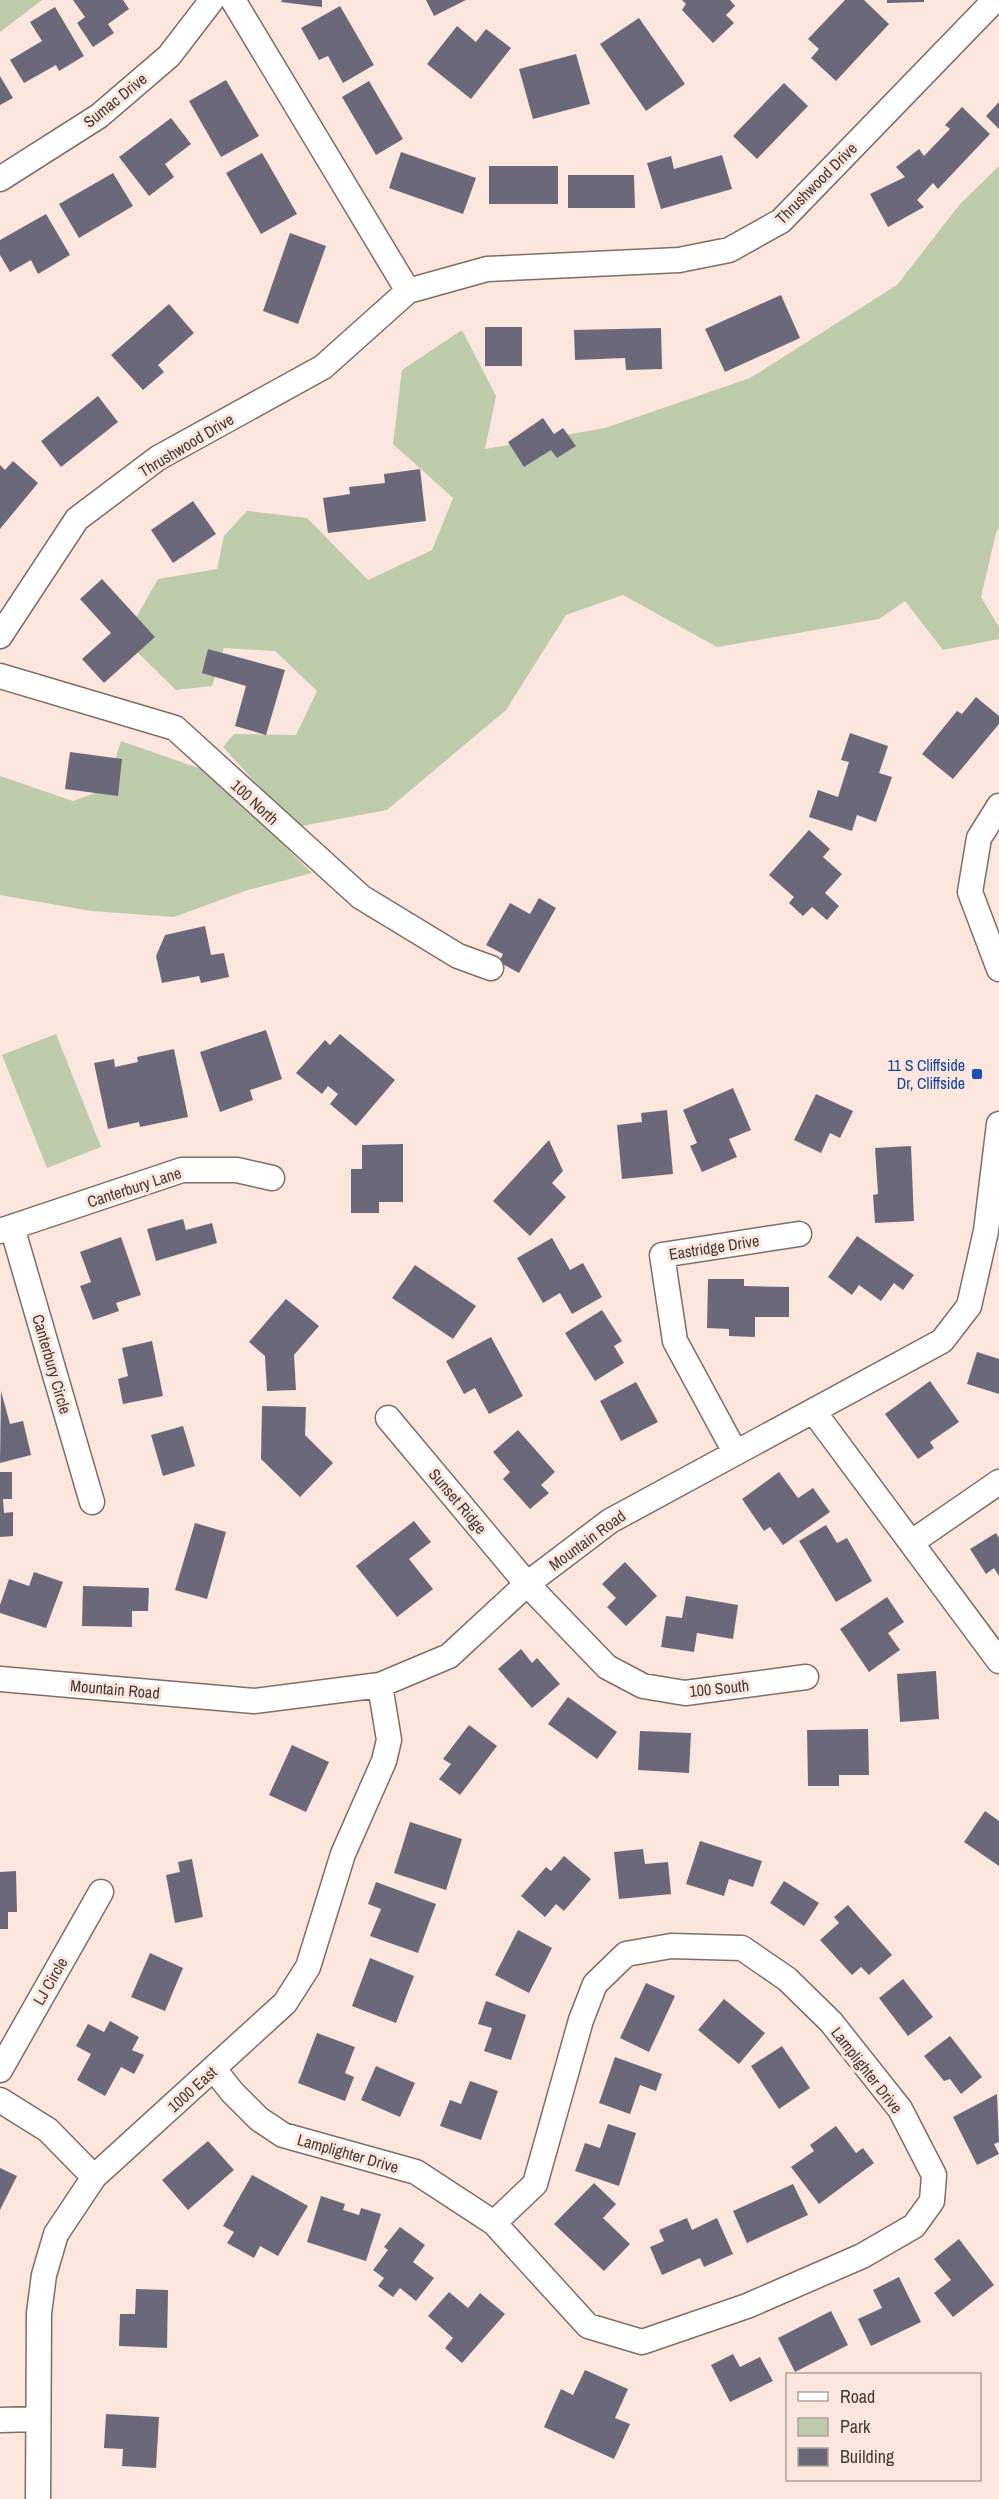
<svg xmlns="http://www.w3.org/2000/svg" width="999" height="2499" viewBox="0 0 999 2499" font-family="'Archivo Narrow',sans-serif">
	<style>
		.green { fill: #bdcbaa }
		.building { fill: #6b6979 }
		.lines { fill: none; stroke-linecap: round; stroke-linejoin: round }
		.minor-casing { stroke: #7f6d66; stroke-width: 27 }
		.minor { stroke: #fff; stroke-width: 24 }
		.transit-dot { fill: #1a4fb4; stroke: #fbe6de; stroke-width: 2 }
		.labels { text-anchor: middle; dominant-baseline: central; stroke-width: 6; stroke-linejoin: round; paint-order: stroke }
		.street-label { font-size: 16px; fill: #433a37; stroke: #fbe6de }
		.transit-label { font-size: 16px; fill: #164399; stroke: #fbe6de; text-anchor: end }
	</style>
	<rect width="100%" height="100%" fill="#fbe6de"/>
	<path class="green" d="M0,0H42L0,32Z
		M999,166V528L996,533L981,597L999,627V639L943,650L905,601L879,619L717,647L623,595L566,615L506,710L387,810L296,827L223,747L234,734L296,735L317,691L275,651L224,648L212,686L176,690L124,639L158,579L217,569L224,536L247,511L307,518L368,580L432,550L453,498L393,444L402,370L462,330L496,396L485,449L605,428L750,378L897,285L960,204Z
		M121,741L210,772L312,873L248,890L174,917L91,911L0,895V776L73,801L106,789Z
		M56,1034L101,1147L47,1168L2,1055Z"/>
	<path class="building" d="M73,0H123L129,9L108,24L114,33L93,47L77,23L85,17Z
		M282,0H322V7L281,2Z
		M426,0H466L434,16Z
		M682,0H730L735,6L726,15L734,23L713,43L682,10L686,4Z
		M845,0H864L889,24L836,81L811,58L819,49L808,39Z
		M887,0H924V2L887,3Z
		M340,6L374,65L343,83L328,56L319,60L301,28Z
		M55,7L84,56L59,71L56,65L24,83L10,60L42,41L30,22Z
		M639,18L685,84L646,111L600,44Z
		M457,26L476,42L486,29L511,48L471,99L427,64Z
		M576,54L590,104L533,119L519,69Z
		M0,76L13,98L0,105Z
		M226,80L259,136L221,157L189,101Z
		M369,81L403,139L376,155L342,97Z
		M784,83L808,106L757,159L733,136Z
		M999,102V129L986,116Z
		M962,107L990,134L938,189L933,183L917,200L924,207L888,227L870,194L905,177L896,167L919,149L924,156L950,129L945,125Z
		M171,118L191,144L165,164L174,177L149,196L119,157Z
		M401,152L476,178L463,214L389,188Z
		M262,153L297,214L261,234L226,173Z
		M722,155L732,189L661,209L647,163L671,156L674,169Z
		M489,166H558V204H489Z
		M113,173L133,206L79,238L59,204Z
		M568,175H634L635,208H568Z
		M46,214L70,255L38,274L31,260L10,272L0,255V240Z
		M290,233L326,246L298,324L263,311Z
		M781,295L800,338L725,372L705,329Z
		M169,304L194,333L158,365L164,372L143,390L111,355Z
		M485,327H522V366H485Z
		M661,328L662,369L626,370L625,358L575,360L574,330Z
		M98,396L118,422L61,467L41,441Z
		M543,418L554,434L563,428L576,446L557,458L551,450L524,467L508,442Z
		M13,461L38,483L0,529V465L5,470Z
		M420,469L426,521L328,533L323,498L350,494L349,487L385,483L384,474Z
		M193,501L216,534L173,563L151,530Z
		M102,579L155,637L104,683L82,659L111,633L80,599Z
		M208,649L285,670L266,735L235,726L246,686L202,673Z
		M976,697L999,716V724L953,779L922,754L957,711L962,714Z
		M850,733L888,746L879,773L892,777L876,822L857,815L852,831L809,817L818,790L838,797L849,762L841,760Z
		M70,752L122,759L118,796L65,789Z
		M809,830L830,849L823,857L842,874L825,893L839,906L827,920L812,907L803,916L789,903L794,897L769,875Z
		M539,898L556,908L519,973L499,962L503,954L486,945L510,903L530,914Z
		M205,926L211,955L224,953L229,977L201,983L199,976L162,983L156,956L165,935Z
		M266,1030L282,1079L250,1090L253,1100L220,1112L200,1052Z
		M340,1034L395,1080L356,1126L330,1104L338,1094L328,1086L322,1094L296,1073L325,1040L330,1045Z
		M174,1049L188,1117L140,1127L139,1122L108,1129L94,1063L114,1059L115,1067L138,1062L137,1057Z
		M733,1088L751,1130L729,1139L737,1157L702,1172L690,1146L697,1143L683,1110Z
		M816,1094L853,1111L840,1138L830,1133L821,1153L794,1140Z
		M667,1110L673,1174L622,1179L617,1125L642,1122L641,1113Z
		M549,1140L563,1171L552,1183L566,1197L530,1236L493,1201Z
		M403,1144V1202H379V1213H351V1169H362V1145Z
		M911,1146L914,1221L875,1223L873,1195L878,1194L875,1148Z
		M183,1219L186,1230L212,1223L217,1243L156,1261L147,1229Z
		M857,1236L914,1275L903,1290L894,1283L881,1301L859,1285L852,1295L828,1277Z
		M121,1237L141,1295L116,1303L119,1311L93,1320L80,1286L91,1282L80,1252Z
		M552,1238L570,1270L583,1263L602,1297L572,1314L560,1293L543,1303L517,1258Z
		M415,1265L476,1306L453,1339L392,1298Z
		M708,1279H744V1286L789,1287V1317H755V1337L729,1336V1329L707,1328Z
		M286,1299L319,1326L294,1355L296,1390L267,1391L265,1356L249,1342Z
		M602,1310L622,1341L614,1346L624,1363L595,1381L565,1333Z
		M491,1337L523,1396L489,1414L475,1388L464,1394L446,1361Z
		M152,1341L163,1396L123,1404L118,1379L128,1376L122,1348Z
		M977,1352L999,1359V1394L967,1384Z
		M930,1381L959,1422L930,1442L934,1448L918,1459L885,1414Z
		M636,1382L658,1422L621,1441L600,1401Z
		M1,1391L10,1424L23,1421L31,1455L0,1463Z
		M262,1406L306,1407L305,1435L333,1463L300,1497L261,1459Z
		M183,1426L195,1466L163,1476L151,1435Z
		M518,1430L555,1472L541,1485L549,1493L530,1509L503,1479L510,1472L493,1452Z
		M0,1472H12V1499H3L4,1513L13,1512V1536L0,1537Z
		M779,1472L798,1498L813,1488L830,1512L783,1545L770,1527L764,1531L742,1499Z
		M414,1521L431,1542L409,1559L433,1589L397,1617L356,1566Z
		M195,1523L226,1532L207,1599L175,1590Z
		M826,1525L837,1543L847,1538L872,1581L836,1602L799,1541Z
		M996,1533L999,1538V1576L994,1568L986,1574L970,1549Z
		M625,1562L657,1596L626,1626L607,1607L616,1598L602,1584Z
		M34,1572L63,1582L46,1628L0,1613V1605L9,1579L29,1586Z
		M83,1586L149,1588L148,1611H132V1627L82,1626Z
		M686,1596L738,1605L733,1639L697,1633L694,1652L661,1647L666,1616L682,1618Z
		M887,1597L904,1622L888,1633L900,1650L869,1672L840,1629Z
		M521,1649L532,1663L537,1658L560,1684L532,1708L498,1669Z
		M936,1671L939,1719L900,1722L897,1674Z
		M568,1697L617,1732L597,1759L548,1724Z
		M469,1725L497,1746L460,1795L439,1779L451,1764L443,1759Z
		M868,1729L869,1775H839V1786H808L807,1730Z
		M640,1731L691,1733L689,1773L638,1770Z
		M292,1745L329,1762L306,1812L269,1795Z
		M985,1811L999,1821V1866L964,1842Z
		M410,1822L462,1839L446,1890L394,1873Z
		M700,1841L762,1861L753,1887L729,1879L724,1896L686,1884Z
		M643,1849L645,1864L668,1862L671,1894L619,1899L614,1852Z
		M564,1856L591,1879L564,1911L556,1904L545,1917L521,1896L546,1867L551,1871Z
		M192,1859L203,1917L175,1923L166,1875L180,1872L178,1862Z
		M16,1871L17,1912H8V1929H0V1872Z
		M784,1881L819,1903L804,1926L770,1903Z
		M376,1882L436,1904L418,1953L370,1936L381,1909L368,1904Z
		M848,1905L892,1955L869,1975L861,1967L852,1975L820,1940L839,1923L834,1917Z
		M518,1930L552,1948L529,1993L495,1975Z
		M150,1953L183,1968L165,2011L131,1997Z
		M370,1958L414,1976L396,2023L352,2006Z
		M903,1979L933,2017L908,2036L879,1998Z
		M646,1983L675,1996L649,2052L620,2038Z
		M724,1999L765,2033L739,2064L698,2030Z
		M486,2001L526,2015L511,2060L484,2051L492,2028L478,2024Z
		M110,2021L139,2037L132,2050L144,2055L134,2074L121,2067L105,2096L77,2080L91,2054L76,2046L88,2024L104,2032Z
		M317,2033L355,2047L345,2073L354,2077L345,2101L298,2083Z
		M950,2036L982,2077L961,2094L950,2079L944,2081L924,2056Z
		M782,2046L810,2088L779,2109L751,2066Z
		M615,2057L662,2074L656,2091L640,2085L630,2114L599,2103Z
		M376,2066L415,2083L400,2117L361,2100Z
		M470,2081L498,2091L481,2140L440,2126L450,2100L461,2104Z
		M997,2094L999,2142L994,2144L999,2154L977,2165L953,2117Z
		M608,2124L636,2133L619,2186L575,2171L585,2143L600,2148Z
		M836,2126L856,2153L863,2148L874,2163L819,2204L791,2167L814,2151L810,2145Z
		M208,2141L234,2170L188,2210L162,2180Z
		M0,2168L17,2176L0,2210Z
		M252,2175L308,2206L278,2256L260,2246L254,2258L227,2243L234,2232L223,2226Z
		M594,2183L616,2204L603,2218L630,2244L604,2271L554,2224Z
		M793,2184L808,2215L747,2243L733,2211Z
		M321,2196L345,2204L343,2210L359,2215L361,2208L381,2214L366,2261L307,2242Z
		M687,2218L692,2230L717,2218L733,2254L704,2267L700,2258L662,2275L650,2247L664,2241L659,2230Z
		M400,2227L425,2245L413,2262L434,2278L416,2301L400,2288L393,2297L378,2286L384,2278L373,2270L388,2250L384,2247Z
		M959,2239L994,2285L953,2317L934,2293L951,2280L934,2259Z
		M899,2277L921,2322L871,2346L858,2319L882,2308L873,2290Z
		M136,2289L168,2290L167,2348L119,2346L120,2314H135Z
		M449,2292L468,2308L480,2293L505,2314L462,2363L445,2348L453,2338L428,2316Z
		M831,2311L848,2345L795,2372L778,2338Z
		M733,2354L740,2367L760,2357L773,2381L730,2402L711,2365Z
		M585,2370L628,2389L615,2418L630,2424L614,2459L544,2427L561,2389L573,2395Z
		M106,2414L159,2417L156,2468L122,2466L123,2449L104,2448Z"/>
	<g class="lines">
		<defs>
			<path id="minor" d="M233,0L408,291
				M0,179L99,116L169,56L212,0
				M0,636L77,519L158,458L323,367L408,291L487,269L679,260L729,250L781,221L995,0
				M0,676L175,728L361,897L458,956L491,968
				M999,806L979,838L970,892L999,969
				M12,1227L92,1502
				M0,1231L182,1170H237L272,1178
				M814,1412L999,1661
				M388,1418L527,1584L607,1667L643,1686L685,1693L806,1677
				M735,1452L675,1341L662,1255L799,1234
				M912,1542L999,1482
				M0,1679L254,1701L380,1685L449,1656L527,1584L610,1521L942,1341L969,1306L986,1231L999,1124
				M214,2069L232,2092L259,2119L283,2135L416,2172L494,2223L588,2326L642,2342L747,2306L862,2256L914,2226L932,2201L934,2175L900,2109L831,2022L787,1979L742,1948L671,1946L626,1954L595,1984L581,2020L535,2184L494,2223
				M0,2070L101,1892
				M0,2100L48,2130L94,2177
				M0,2420L38,2419
				M38,2499L39,2313L44,2275L56,2234L94,2177L285,2003L308,1967L343,1854L384,1761L389,1740L380,1685"/>
		</defs>
		<use href="#minor" class="minor-casing"/>
		<use href="#minor" class="minor"/>
	</g>
	<rect class="transit-dot" x="971" y="1068" width="12" height="12" rx="3"/>
	<g class="labels">
		<g class="street-label">
			<text transform="translate(115 100) rotate(-39)">Sumac Drive</text>
			<text transform="translate(816 183) rotate(-45)">Thrushwood Drive</text>
			<text transform="translate(186 445) rotate(-31)">Thrushwood Drive</text>
			<text transform="translate(255 802) rotate(43)">100 North</text>
			<text transform="translate(134 1187) rotate(-18)">Canterbury Lane</text>
			<text transform="translate(714 1247) rotate(-9)">Eastridge Drive</text>
			<text transform="translate(52 1364) rotate(74)">Canterbury Circle</text>
			<text transform="translate(458 1501) rotate(50)">Sunset Ridge</text>
			<text transform="translate(587 1540) rotate(-36)">Mountain Road</text>
			<text transform="translate(719 1688) rotate(-6)">100 South</text>
			<text transform="translate(115 1689) rotate(5)">Mountain Road</text>
			<text transform="translate(50 1981) rotate(-60)">LJ Circle</text>
			<text transform="translate(867 2070) rotate(52)">Lamplighter Drive</text>
			<text transform="translate(192 2089) rotate(-42)">1000 East</text>
			<text transform="translate(348 2153) rotate(16)">Lamplighter Drive</text>
		</g>
		<g class="transit-label">
			<text x="965" y="1065">11 S Cliffside<tspan x="965" dy="18">Dr, Cliffside</tspan></text>
		</g>
	</g>
	<rect x="786" y="2373" width="195" height="108" fill="#fbe6de" stroke="#b1a19b" stroke-width="1.5"/>
	<rect x="798" y="2392" width="30" height="9" fill="#ffffff" stroke="#b1a19b" stroke-width="1.5"/>
	<text x="840" y="2403" font-size="18" fill="#433a37">Road</text>
	<rect x="798" y="2418" width="30" height="18" fill="#bdcbaa" stroke="#b1a19b" stroke-width="1.5"/>
	<text x="840" y="2433" font-size="18" fill="#433a37">Park</text>
	<rect x="798" y="2448" width="30" height="18" fill="#6b6979" stroke="#b1a19b" stroke-width="1.5"/>
	<text x="840" y="2463" font-size="18" fill="#433a37">Building</text>
</svg>
